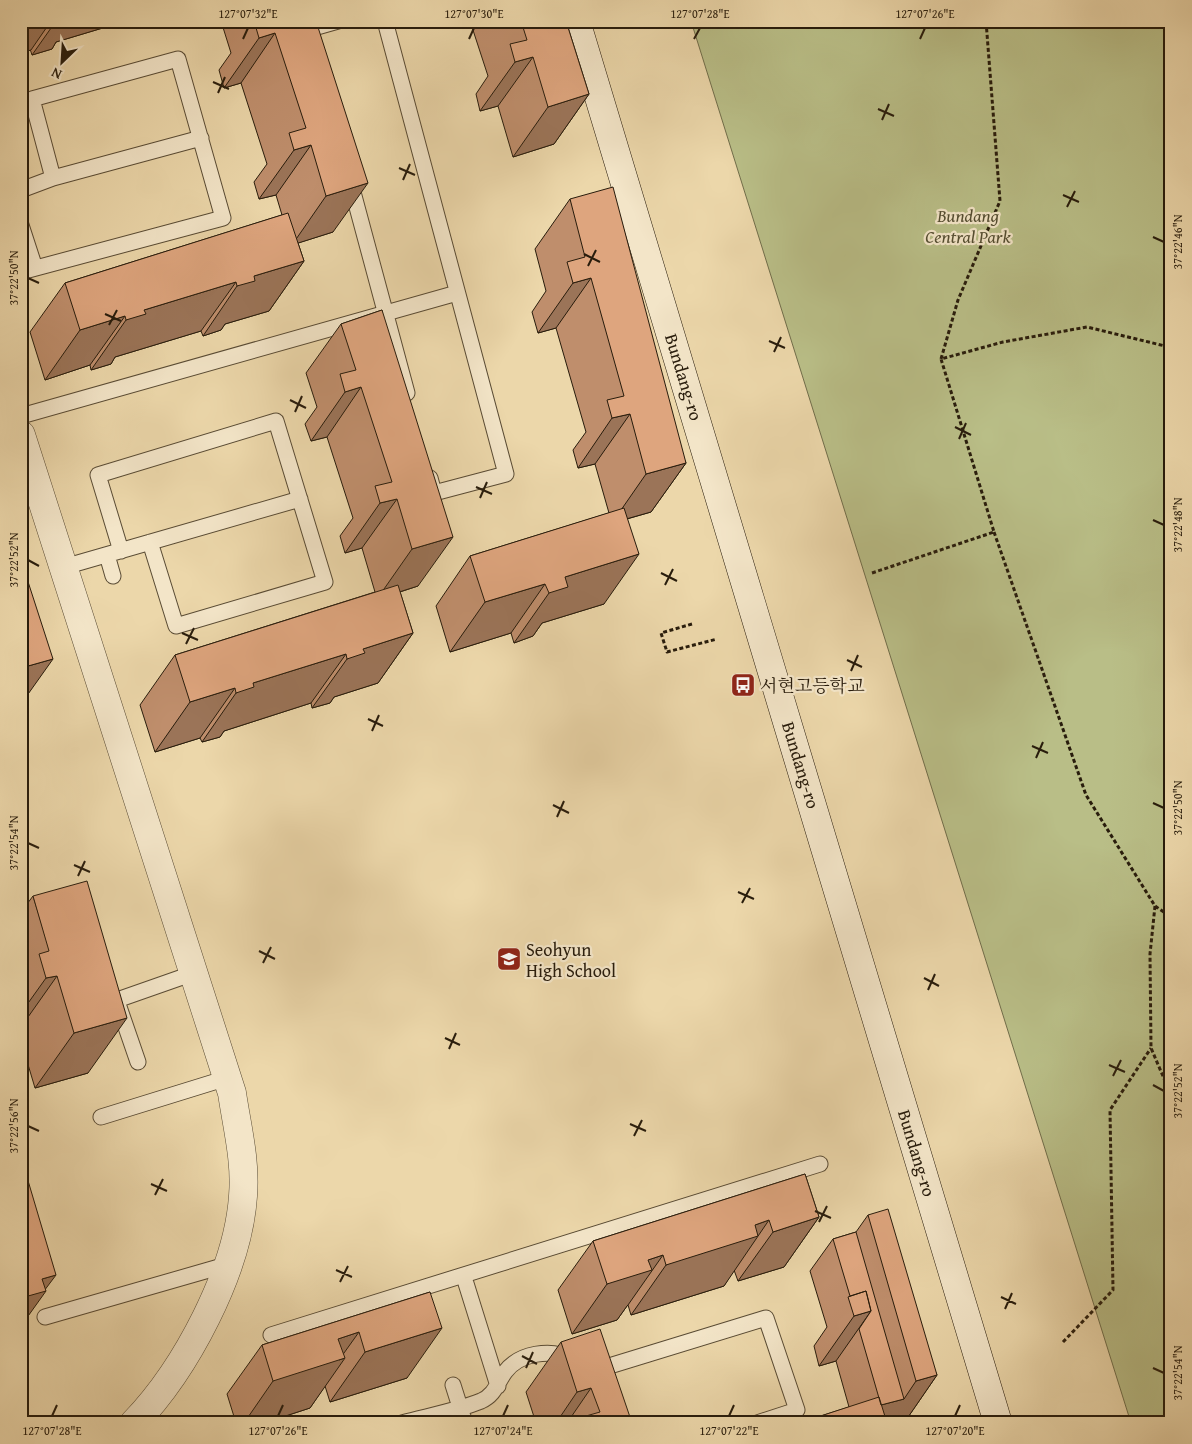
<svg xmlns="http://www.w3.org/2000/svg" width="1192" height="1444" viewBox="0 0 1192 1444" font-family="'Gentium Book Plus','Noto Serif KR',serif">
	<style>
		.green { fill: #b9be87; stroke: #706d4a }
		.lines { fill: none; stroke-linecap: round; stroke-linejoin: round }
		.service-casing { stroke: #594b34; stroke-width: 17 }
		.minor-casing { stroke: #594b34; stroke-width: 29 }
		.secondary-casing { stroke: #281c0c; stroke-width: 29 }
		.path { stroke: #281c0c; stroke-width: 3; stroke-dasharray: 4 2.5; stroke-linecap: butt }
		.service { stroke: #f3e5c8; stroke-width: 15 }
		.minor { stroke: #f3e5c8; stroke-width: 28 }
		.secondary { stroke: #f3e5c8; stroke-width: 28 }
		.wall { fill: #bf8e6c; stroke: #281c0c }
		.shaded-wall { fill: #9b7458; stroke: #281c0c }
		.building { fill: #dea57e; stroke: #281c0c }
		.ticks { fill: none; stroke: #281c0c; stroke-width: 2 }
		.labels { text-anchor: middle; dominant-baseline: central; stroke-width: 4.5; stroke-linejoin: round; paint-order: stroke }
		.park-label { font-size: 18px; font-style: italic; fill: #544d31; stroke: #f3e5c8 }
		.street-label { font-size: 18px; fill: #281c0c; stroke: #f3e5c8 }
		.poi-label { font-size: 18px; fill: #281c0c; stroke: #f3e5c8; text-anchor: start }
		.neatline { fill: none; stroke: #281c0c; stroke-width: 2 }
		.ticks-label { font-size: 12px; text-anchor: middle; fill: #281c0c }
	</style>
	<rect width="100%" height="100%" fill="#ecd7aa"/>
	<filter id="stains"><feTurbulence type="fractalNoise" baseFrequency=".004" numOctaves="4"/><feColorMatrix values="0 0 0 0 .2 0 0 0 0 .09 0 0 0 0 .02 0 0 0 .5 -.17"/></filter>
	<radialGradient id="worn" r=".72"><stop offset=".6" stop-color="#630" stop-opacity="0"/><stop offset="1" stop-color="#630" stop-opacity=".3"/></radialGradient>
	<path class="green" d="M691,21H1171V1423H1131Z"/>
	<g class="lines">
		<defs>
			<path id="service" d="M385,21L506,474L434,493L430,478
				M313,40L310,29L338,21
				M350,181L407,393
				M21,190L53,178L201,138
				M21,225L35,268
				M21,272L223,218L178,59L32,99L53,178
				M21,416L457,293
				M121,551L98,475L276,421L325,582L176,626L150,542
				M107,555L113,576
				M64,567L300,499
				M117,1000L194,973
				M118,1004L138,1062
				M101,1117L227,1078
				M464,1277L498,1386
				M45,1317L226,1265
				M271,1335L820,1164
				M593,1371L766,1318L797,1410L757,1423
				M453,1385L465,1423
				M402,1423C428,1416 456,1411 481,1401C495,1395 497,1383 505,1372C519,1353 551,1348 571,1359"/>
			<path id="minor" d="M21,435L232,1093C237,1127 246,1161 243,1196C238,1271 186,1369 134,1423"/>
			<path id="secondary" d="M576,21L998,1423"/>
		</defs>
		<use href="#service" class="service-casing"/>
		<use href="#minor" class="minor-casing"/>
		<use href="#secondary" class="secondary-casing"/>
		<path class="path" d="M941,359L958,300L1000,201L986,21
			M994,532L1086,795L1155,906L1171,917
			M872,573L994,532L941,359L1003,342L1087,327L1165,346L1171,351
			M692,624L661,633L667,652L717,639
			M1155,906L1150,954L1151,1048L1171,1095
			M1063,1342L1113,1290L1110,1110L1151,1048"/>
		<use href="#service" class="service"/>
		<use href="#minor" class="minor"/>
		<use href="#secondary" class="secondary"/>
	</g>
	<path class="wall" d="M21,21H126L56,42L52,49L32,55Z
		M221,21H316L333,232L298,243L304,261L269,311L225,324L221,330L203,336L201,331L115,357L111,364L91,370L90,365L45,380L30,332L65,283L282,215L276,195L259,199L254,182L267,164L241,83L224,88L219,70L231,53Z
		M470,21H566L589,94L554,144L513,157L498,106L480,111L476,94L488,76Z
		M570,199L686,463L651,512L627,519L604,604L542,623L533,636L514,643L511,633L450,652L436,606L470,556L609,513L595,464L578,468L573,450L586,432L556,328L538,333L532,312L546,291L535,249Z
		M382,310L418,586L400,592L413,633L378,683L334,697L330,703L312,708L311,703L224,731L220,737L202,742L200,738L155,752L140,705L175,655L375,592L362,548L345,553L340,536L353,518L327,437L311,441L305,424L317,407L306,373L341,324Z
		M33,896L88,1073L35,1088L21,1041V912Z
		M805,1174L819,1217L784,1267L738,1281L734,1270L724,1286L631,1315L628,1305L627,1306L617,1320L572,1334L558,1290L593,1241Z
		M868,1215L937,1375L904,1423H799L849,1407L836,1361L819,1366L814,1346L827,1327L810,1271L833,1239L856,1232Z
		M430,1292L407,1378L330,1402L325,1386L310,1408L264,1423H236L227,1394L262,1345Z
		M561,1342L632,1423H536L526,1392Z"/>
	<path class="shaded-wall" d="M21,21H51L31,50L21,53Z
		M56,21H126L56,42L52,49L32,55Z
		M275,33L241,83L224,88L259,38Z
		M533,57L498,106L480,111L515,62Z
		M589,94L554,144L513,157L548,107Z
		M311,145L276,195L259,199L294,150Z
		M368,183L333,232L292,245L326,196Z
		M304,261L269,311L225,324L221,330L203,336L237,286L254,276Z
		M591,278L556,328L538,333L573,283Z
		M236,282L201,331L115,357L111,364L91,370L126,320L144,310Z
		M125,316L90,365L45,380L80,330Z
		M361,387L327,437L311,441L345,392Z
		M630,414L595,464L578,468L612,418Z
		M686,463L651,512L612,523L646,474Z
		M397,499L362,548L345,553L380,503Z
		M453,537L418,586L377,599L412,549Z
		M639,554L604,604L542,623L533,636L514,643L549,593L565,577Z
		M545,584L511,633L450,652L485,602Z
		M413,633L378,683L334,697L330,703L312,708L347,659L363,649Z
		M346,654L311,703L224,731L220,737L202,742L236,693L253,683Z
		M53,659L21,704V668Z
		M235,688L200,738L155,752L190,702Z
		M57,976L21,1027V1013L46,978Z
		M127,1018L88,1073L35,1088L74,1033Z
		M819,1217L784,1267L738,1281L773,1232Z
		M769,1220L724,1286L631,1315L666,1265L755,1225Z
		M663,1255L628,1305L627,1306L617,1320L572,1334L607,1284L648,1260Z
		M56,1275L44,1291H46L21,1326V1298L42,1279Z
		M871,1311L836,1361L819,1366L854,1316Z
		M442,1328L407,1378L330,1402L365,1352Z
		M359,1332L339,1360L345,1358L310,1408L264,1423H244L273,1381L338,1339Z
		M937,1375L904,1423H869L881,1405L904,1399L916,1381Z
		M591,1388L567,1423H556L577,1392Z"/>
	<path class="building" d="M254,21H316L368,183L326,196L311,145L294,150L289,133L306,128L275,33L259,38Z
		M521,21H566L589,94L548,107L533,57L515,62L510,44L527,40Z
		M613,187L686,463L646,474L630,414L612,418L607,400L624,396L591,278L573,283L567,262L585,257L570,199Z
		M288,213L304,261L254,276L255,281L237,286L236,282L144,310L146,314L126,320L125,316L80,330L65,283Z
		M382,310L453,537L412,549L397,499L380,503L375,486L392,482L361,387L345,392L340,374L356,370L341,324Z
		M624,508L639,554L565,577L568,587L549,593L545,584L485,602L470,556Z
		M21,560L53,659L21,668Z
		M398,585L413,633L363,649L365,653L347,659L346,654L253,683L254,687L236,693L235,688L190,702L175,655Z
		M87,881L127,1018L74,1033L57,976L46,978L39,954L49,951L33,896Z
		M21,1157L56,1275L42,1279L46,1291L21,1298Z
		M805,1174L819,1217L773,1232L769,1220L755,1225L758,1236L666,1265L663,1255L648,1260L652,1270L607,1284L593,1241Z
		M888,1209L937,1375L916,1381L868,1215Z
		M856,1232L904,1399L881,1405L859,1329L871,1311L866,1291L850,1296L833,1239Z
		M866,1291L871,1311L854,1316L848,1297Z
		M430,1292L442,1328L365,1352L359,1332L338,1339L345,1358L273,1381L262,1345Z
		M600,1329L632,1423H588L586,1416L600,1412L591,1388L577,1392L561,1342Z
		M879,1397L887,1423H799Z"/>
	<path class="ticks" d="M243,39L248,28M469,39L474,28M694,39L700,28M920,39L925,28M213,82L229,89M218,93L225,77M878,109L894,116M882,120L889,104M399,168L415,175M403,180L410,164M1063,195L1079,202M1067,207L1075,191M1153,237L1164,242M584,254L600,262M588,266L596,250M28,278L39,283M105,314L121,321M109,325L117,310M769,341L785,348M774,352L781,337M290,400L306,408M295,412L302,396M955,427L971,435M959,439L966,423M476,487L492,494M480,498L487,482M1153,520L1164,525M28,560L39,566M661,573L677,581M665,585L673,569M182,633L198,640M186,644L194,628M847,660L862,667M851,671L858,655M368,719L383,726M372,731L379,715M1032,746L1048,753M1036,758L1043,742M1153,803L1164,808M553,805L569,813M557,817L564,801M28,843L39,848M74,865L90,872M78,876L85,861M738,892L754,899M742,903L750,888M259,951L275,959M263,963L271,947M924,978L939,986M928,990L935,974M445,1038L460,1045M449,1049L456,1033M1109,1065L1125,1072M1113,1076L1121,1060M1153,1085L1164,1091M630,1124L646,1131M28,1126L39,1131M634,1136L642,1120M151,1184L167,1191M155,1195L163,1179M815,1211L831,1218M819,1222L827,1206M336,1270L352,1277M340,1282L348,1266M1001,1297L1016,1304M1005,1309L1012,1293M522,1356L537,1364M526,1368L533,1352M1153,1368L1164,1373M52,1416L57,1405M278,1416L283,1405M503,1416L508,1405M729,1416L734,1405M955,1416L960,1405"/>
	<defs>
		<symbol id="bus-square" viewBox="-11 -11 22 22"><rect x="-9" y="-9" width="18" height="18" rx="4" fill="#8f2418" stroke="#f3e5c8"/><path d="M-5-6H5V4H4V6H2V4H-2V6H-4V4H-5ZM-3.5-4V0h7V-4ZM-3.5 1.2v1.5H-2V1.2ZM2 1.2v1.5H3.5V1.2Z" fill="#fff"/></symbol>
		<symbol id="school-square" viewBox="-11 -11 22 22"><rect x="-9" y="-9" width="18" height="18" rx="4" fill="#8f2418" stroke="#f3e5c8"/><path d="M0-5L7-2L0 1L-7-2ZM-4 1L0 2.5L4 1V4Q0 6-4 4Z" fill="#fff"/></symbol>
	</defs>
	<g fill-rule="evenodd">
		<use href="#bus-square" x="729" y="671" width="28" height="28"/>
		<use href="#school-square" x="495" y="945" width="28" height="28"/>
	</g>
	<g class="labels">
		<g class="park-label">
			<text x="968" y="215">Bundang<tspan x="968" dy="21">Central Park</tspan></text>
		</g>
		<g class="street-label">
			<text transform="translate(684 377) rotate(73)">Bundang-ro</text>
			<text transform="translate(801 765) rotate(73)">Bundang-ro</text>
			<text transform="translate(917 1153) rotate(73)">Bundang-ro</text>
		</g>
		<g class="poi-label">
			<text x="760" y="685">서현고등학교</text>
			<text x="526" y="949">Seohyun<tspan x="526" dy="21">High School</tspan></text>
		</g>
	</g>
	<rect width="1192" height="1444" fill="none" stroke="#ecd7aa" stroke-width="55"/>
	<g transform="translate(62 62) rotate(205)" stroke="#f3e5c8" stroke-width="4" paint-order="stroke">
	<path d="M0-4L9 19L0 12L-9 19Z" fill="#281c0c"/>
	<text y="-8" font-size="14" font-weight="bold" text-anchor="middle" fill="#281c0c">N</text>
	</g>
	<rect x="28" y="28" width="1136" height="1388" class="neatline"/>
	<g class="ticks-label">
		<text x="248" y="18">127°07'32"E</text>
		<text x="474" y="18">127°07'30"E</text>
		<text x="700" y="18">127°07'28"E</text>
		<text x="925" y="18">127°07'26"E</text>
		<text transform="translate(1178 242) rotate(-90)" y="4">37°22'46"N</text>
		<text transform="translate(14 278) rotate(-90)" y="4">37°22'50"N</text>
		<text transform="translate(1178 525) rotate(-90)" y="4">37°22'48"N</text>
		<text transform="translate(14 560) rotate(-90)" y="4">37°22'52"N</text>
		<text transform="translate(1178 808) rotate(-90)" y="4">37°22'50"N</text>
		<text transform="translate(14 843) rotate(-90)" y="4">37°22'54"N</text>
		<text transform="translate(1178 1091) rotate(-90)" y="4">37°22'52"N</text>
		<text transform="translate(14 1126) rotate(-90)" y="4">37°22'56"N</text>
		<text transform="translate(1178 1373) rotate(-90)" y="4">37°22'54"N</text>
		<text x="52" y="1435">127°07'28"E</text>
		<text x="278" y="1435">127°07'26"E</text>
		<text x="503" y="1435">127°07'24"E</text>
		<text x="729" y="1435">127°07'22"E</text>
		<text x="955" y="1435">127°07'20"E</text>
	</g>
	<rect width="100%" height="100%" filter="url(#stains)"/>
	<rect width="100%" height="100%" fill="url(#worn)"/>
</svg>
